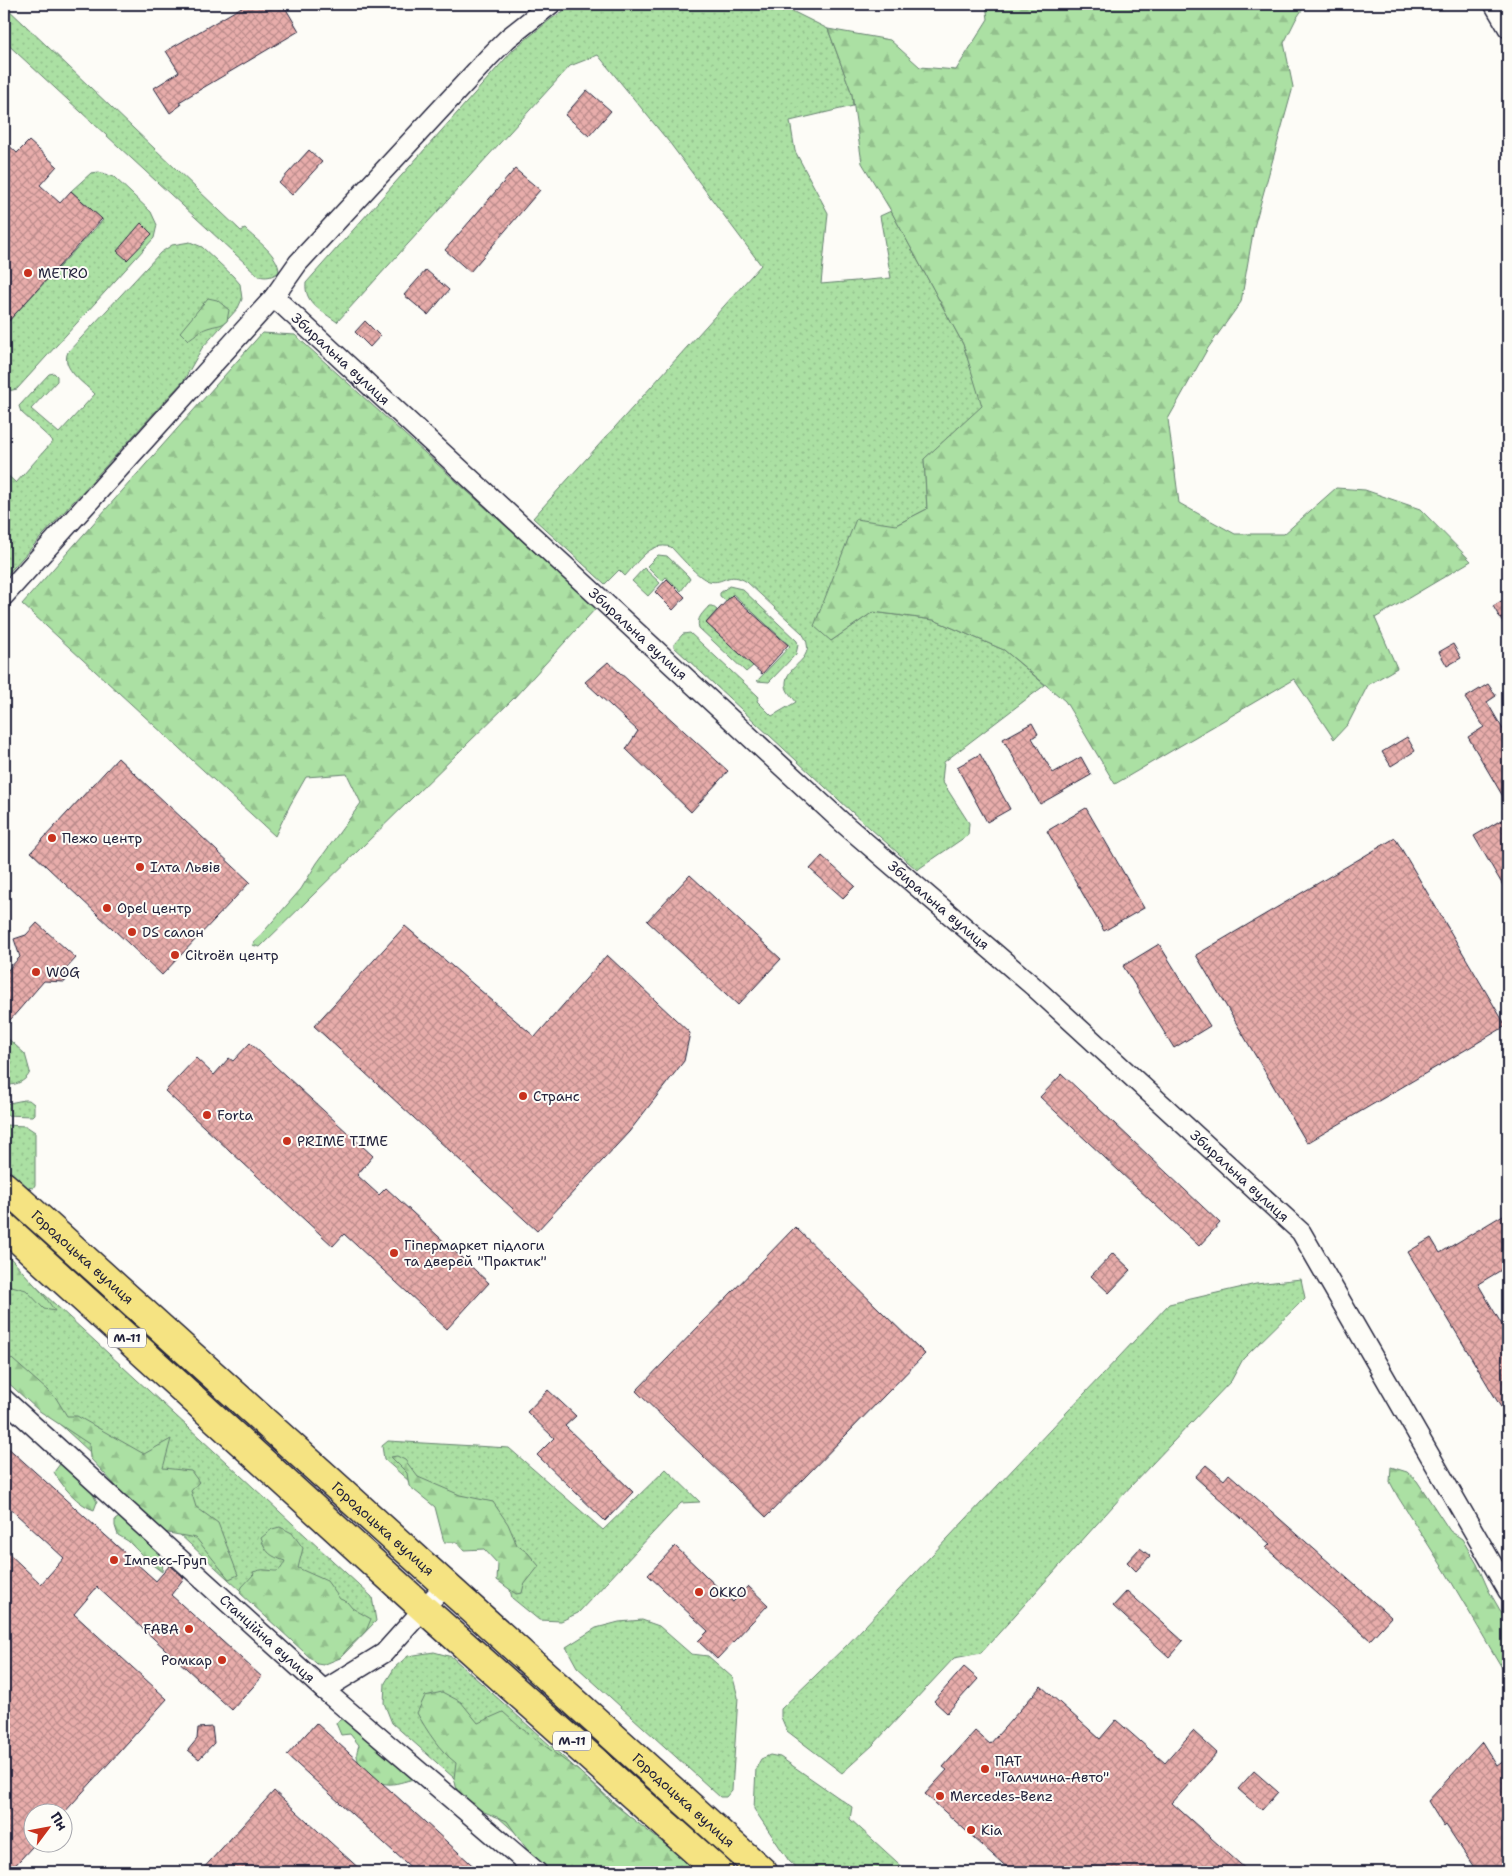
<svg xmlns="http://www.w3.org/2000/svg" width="1512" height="1876" viewBox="0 0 1512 1876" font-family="'Shantell Sans',sans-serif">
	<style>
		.grass { fill: url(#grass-dots); stroke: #66816f }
		.forest { fill: url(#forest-firs); stroke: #66816f }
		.building { fill: url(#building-cross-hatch); stroke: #22223b }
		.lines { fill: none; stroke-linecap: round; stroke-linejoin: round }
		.minor-casing { stroke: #22223b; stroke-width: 22 }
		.primary-casing { stroke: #22223b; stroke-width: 31 }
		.minor { stroke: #fdfcf7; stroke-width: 19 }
		.primary { stroke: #f5e382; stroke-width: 28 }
		.poi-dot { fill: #c8321e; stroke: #fdfcf7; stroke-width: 2 }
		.labels { text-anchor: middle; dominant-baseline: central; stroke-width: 4; stroke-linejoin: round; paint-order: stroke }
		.shield { fill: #fdfcf7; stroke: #646373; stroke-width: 1 }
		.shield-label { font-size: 12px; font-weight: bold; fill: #22223b }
		.poi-label { font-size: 14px; fill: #22223b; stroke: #fdfcf7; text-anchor: start }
		.street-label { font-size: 14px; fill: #22223b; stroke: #fdfcf7 }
	</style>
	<defs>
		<pattern id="grass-dots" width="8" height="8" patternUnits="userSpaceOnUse" patternTransform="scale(1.25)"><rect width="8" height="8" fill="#abe0a3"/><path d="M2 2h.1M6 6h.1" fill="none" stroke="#93c08d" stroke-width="1.8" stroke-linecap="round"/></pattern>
		<pattern id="forest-firs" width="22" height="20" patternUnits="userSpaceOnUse" patternTransform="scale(1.25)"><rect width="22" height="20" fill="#abe0a3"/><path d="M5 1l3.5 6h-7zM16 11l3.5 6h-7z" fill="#93c08d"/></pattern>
		<pattern id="building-cross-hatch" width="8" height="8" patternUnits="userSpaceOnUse" patternTransform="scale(1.25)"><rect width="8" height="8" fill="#e8adab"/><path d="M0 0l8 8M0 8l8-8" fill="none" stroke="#bc8c8c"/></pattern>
	</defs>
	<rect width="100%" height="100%" fill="#fdfcf7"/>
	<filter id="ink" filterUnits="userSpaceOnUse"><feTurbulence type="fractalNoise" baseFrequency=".02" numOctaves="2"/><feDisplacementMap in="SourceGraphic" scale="10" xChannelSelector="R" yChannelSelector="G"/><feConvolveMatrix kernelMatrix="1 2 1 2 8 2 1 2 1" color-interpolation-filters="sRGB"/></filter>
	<g filter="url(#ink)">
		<path class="grass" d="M574,4H778L828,29L852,94L853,106L790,121L795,151L828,213L821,284L891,278L880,216L891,211L963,344L983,406L924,459L927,509L896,525L831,641L873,612L934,620L1004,650L1045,685L944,762L942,781L969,823L968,835L917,870L852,812L674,647V644L683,634L690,633L757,695L759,697L757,701L772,716L796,702C793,697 786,692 786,685C784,664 821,660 802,633L747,582C728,570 724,585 709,581C698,578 680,556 671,547C650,541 638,562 625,576L619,570L605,584L533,518L761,265L669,142L598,55L570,66L337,322C322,311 304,303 306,283L514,49L551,19Z
			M4,5L241,231L245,229C256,240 279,255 279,272C272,277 266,278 259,276L4,41Z
			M99,172L114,177L151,212L157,225L154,238L17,389L4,392V326L103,220L71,191L91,173Z
			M190,242L202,247L233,276L240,284L242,299L238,308L202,348L184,380L4,578V472L16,483L53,441L21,412L19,406L49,374L54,373L57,376V381L31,409L59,433L95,394C85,384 60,368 68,352L160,253L172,245Z
			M658,555L667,556L688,576L690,579L681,591L666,577L662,581L647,566Z
			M644,568L660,583L648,596L632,581Z
			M729,586L742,589L797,641L798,645L796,654L769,682L757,681L790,646L733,594L726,601L720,596V593Z
			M709,606H712L717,610L706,623L753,666L746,672L699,628C696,618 703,613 709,606Z
			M4,1035L25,1054L30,1072C26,1082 14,1086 4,1085Z
			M24,1100H29L34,1104V1114L32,1116L4,1115V1104Z
			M4,1125L26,1126L35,1132V1185L33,1188L28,1187L4,1166Z
			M4,1257L372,1597L376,1621L340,1658L315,1659L4,1373Z
			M1301,1279L1305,1298L1243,1359L1231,1381L1131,1486L981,1653L954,1658L873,1745L842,1773L787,1731L781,1717V1709L847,1645L1169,1304L1256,1284Z
			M388,1441L509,1448L603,1530L666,1469L700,1502L681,1503L578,1613L561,1621L539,1620L512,1598L504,1565L384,1459L382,1446Z
			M642,1620L659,1626L691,1654L708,1656L733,1678L738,1697L732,1790L726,1797H720L577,1667L566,1647L596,1628L619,1622Z
			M434,1652L452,1657L691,1872H560L392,1723L384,1703L385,1683L395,1667L408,1656Z
			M770,1755L780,1757L852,1807L850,1819L908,1872H801L789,1861L754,1809L756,1768L761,1759Z"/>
		<path class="forest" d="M986,4H1306L1296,19L1284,43L1293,87L1254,227L1241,302L1208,348L1168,419L1179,503L1235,534H1284L1336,488L1365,490L1420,509L1471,561L1375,618L1397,668L1368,685L1348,724L1334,739L1294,679L1115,784L1065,701L1004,650L934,620L873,612L831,641L814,626L856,519L896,525L927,509L924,459L982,406L963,344L891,211L862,163L852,94L828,29L890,40L920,67L956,70L988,19Z
			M208,298L217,300L229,310L227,321C221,326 217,325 211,327C202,329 195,335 188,340L180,332Z
			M262,333L295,335L596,608L513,699L260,947L252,945L301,889L317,863L361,803L347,774L306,777L290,805L275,836L22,604Z
			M4,1251L43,1294L55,1311L44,1309L26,1290L8,1285L4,1279Z
			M4,1352L56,1398L67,1416H77L144,1454L171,1439L163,1468L191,1471L199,1482L191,1491L196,1507L218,1523L238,1575L229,1579L196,1538L163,1532L152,1525L90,1458L89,1444L38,1410L4,1379Z
			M397,1456L405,1460L418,1477L460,1495L493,1502L508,1524L517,1545L528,1553L539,1566L524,1585L522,1593L516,1594L497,1580L498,1564L484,1549L464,1550L457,1542H444L435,1507L409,1486L407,1473L391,1457Z
			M60,1464C77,1473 89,1485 97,1502L94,1510C78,1505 62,1486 54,1472Z
			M1391,1467L1407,1472L1417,1481L1450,1531L1462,1539L1477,1564L1489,1591L1508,1624V1678L1445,1571L1398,1497L1390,1482Z
			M122,1515L157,1547L163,1561L162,1572L150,1563L128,1541L118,1535L115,1526V1520Z
			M280,1527L292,1533L303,1548L298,1568L327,1581L340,1599L347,1602L352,1608L371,1619L366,1631L348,1648L340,1658L323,1665L317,1664L240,1593L242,1587L254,1574L253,1572C257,1571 262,1569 266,1570C278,1571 279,1574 285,1561C270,1556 266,1553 261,1538L272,1529Z
			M442,1692L461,1702L478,1723L503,1712L521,1728L580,1772L610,1801L700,1872H543L507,1821L469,1806L457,1790L454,1778L456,1763C439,1750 427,1731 417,1713L425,1696Z
			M343,1718L414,1779C405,1781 395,1785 387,1784C373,1783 359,1770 357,1756C356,1753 358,1748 359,1745L350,1734L341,1735L336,1723Z"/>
		<path class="building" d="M247,4H283L299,31L179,102L181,105L170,113L154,88L179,72L166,51Z
			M587,90L611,111L589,136L565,115Z
			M4,141L17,153L29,141L57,166L40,185L60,203L71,191L102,219L4,326Z
			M309,150L322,162L292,195L279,183Z
			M515,169L540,190L470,272L445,250Z
			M141,223L152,234L127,260L117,251Z
			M426,270L449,290L428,315L404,295Z
			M365,321L380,336L370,347L355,332Z
			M667,579L685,597L673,610L655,592Z
			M732,595L788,645L762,674L706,623Z
			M1508,597V632L1493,606Z
			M1453,644L1461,658L1447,666L1439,652Z
			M608,662L728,771L691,812L626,749L638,731L585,682Z
			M1488,684L1496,696L1487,702L1508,738V805L1468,737L1484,727L1465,698Z
			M1032,723L1038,734L1032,738L1053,773L1081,757L1091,775L1040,804L1003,739Z
			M1407,737L1415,751L1391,766L1382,752Z
			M980,754L1010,809L987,822L957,767Z
			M118,758L250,882L162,975L31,852Z
			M1086,808L1144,908L1104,931L1047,831Z
			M1508,816V894L1474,836Z
			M1395,838L1506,1026L1307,1143L1196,955Z
			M822,856L855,886L843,898L810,869Z
			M690,875L781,959L738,1005L647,921Z
			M37,923L76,958L66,969L65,982L44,981L4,1027V974L20,957L14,939L26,935Z
			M405,926L535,1037L607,955L690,1033L684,1061L629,1132L537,1231L314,1026Z
			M1159,944L1210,1026L1174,1048L1123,966Z
			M250,1043L373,1156L357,1175L379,1195L386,1188L489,1283L447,1329L344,1234L333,1246L165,1091L196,1058L214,1075L229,1058L233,1061Z
			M1062,1074L1220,1223L1199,1246L1040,1097Z
			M1508,1212V1266L1478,1284L1508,1335V1419L1408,1252L1431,1238L1440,1253Z
			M795,1227L925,1354L766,1517L636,1391Z
			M1113,1253L1131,1270L1109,1293L1091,1276Z
			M548,1390L576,1416L565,1426L633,1492L605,1521L537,1455L554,1438L527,1412Z
			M4,1444L156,1581L170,1565L184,1578L171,1595L262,1677L232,1710L97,1587L74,1614L167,1699L63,1814H32V1847L9,1872H4V1549L41,1584L64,1558L4,1503Z
			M1206,1465L1224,1480L1229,1474L1391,1617L1370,1640L1266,1548L1270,1544L1195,1477Z
			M675,1546L733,1602L748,1586L768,1605L717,1659L698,1641L708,1631L648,1575Z
			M1140,1548L1150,1556L1136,1571L1127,1562Z
			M1127,1591L1183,1641L1169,1657L1113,1606Z
			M964,1667L978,1679L947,1713L934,1701Z
			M1041,1686L1100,1739L1116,1720L1165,1763L1193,1731L1217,1753L1172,1803L1249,1872H1012L925,1794L947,1770L943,1767L975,1731L990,1744Z
			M316,1723L480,1872H416L287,1755Z
			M212,1727L214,1743L199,1759L188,1750L197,1739L198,1728Z
			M1482,1742L1497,1766L1508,1758V1872H1477L1446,1825L1444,1827L1428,1801Z
			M1254,1771L1278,1792L1262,1810L1238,1789Z
			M274,1791L363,1872H200Z"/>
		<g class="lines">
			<defs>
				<g id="minor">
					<path d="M1494,4L1508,28"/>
					<path id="s1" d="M274,297L843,823L1033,986L1301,1232L1508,1591"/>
					<path d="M4,596L274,297L298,263L489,57L508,38L551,4"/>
					<path id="s2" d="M4,1399L324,1690L537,1872"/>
					<path d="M324,1690L384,1653L445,1585"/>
				</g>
				<g id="primary">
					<path id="s3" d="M4,1186L763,1872"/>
					<path d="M4,1226L424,1609L719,1872"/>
				</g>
			</defs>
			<use href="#minor" class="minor-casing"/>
			<use href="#primary" class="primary-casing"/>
			<use href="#minor" class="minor"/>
			<use href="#primary" class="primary"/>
		</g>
	</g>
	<g class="poi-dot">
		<circle cx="28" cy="273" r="5"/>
		<circle cx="52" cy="838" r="5"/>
		<circle cx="140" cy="867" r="5"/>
		<circle cx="107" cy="908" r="5"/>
		<circle cx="132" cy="932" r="5"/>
		<circle cx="175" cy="955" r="5"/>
		<circle cx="36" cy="972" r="5"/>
		<circle cx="523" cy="1096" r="5"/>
		<circle cx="207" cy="1115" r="5"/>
		<circle cx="287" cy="1141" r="5"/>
		<circle cx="394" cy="1253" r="5"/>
		<circle cx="114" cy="1560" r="5"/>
		<circle cx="699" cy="1592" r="5"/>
		<circle cx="189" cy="1629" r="5"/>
		<circle cx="222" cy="1660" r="5"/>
		<circle cx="985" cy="1769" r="5"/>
		<circle cx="940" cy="1796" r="5"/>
		<circle cx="971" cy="1830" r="5"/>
	</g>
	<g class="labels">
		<g class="shield">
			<rect x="108" y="1328.5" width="38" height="19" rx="4"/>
			<rect x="553" y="1731.5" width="38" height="19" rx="4"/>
		</g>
		<g class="shield-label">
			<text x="127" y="1338">М-11</text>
			<text x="572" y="1741">М-11</text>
		</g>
		<g class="poi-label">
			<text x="38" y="273">METRO</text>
			<text x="62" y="838">Пежо центр</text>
			<text x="150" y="867">Ілта Львів</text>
			<text x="117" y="908">Opel центр</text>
			<text x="142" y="932">DS салон</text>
			<text x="185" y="955">Citroën центр</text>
			<text x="46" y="972">WOG</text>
			<text x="533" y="1096">Странс</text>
			<text x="217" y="1115">Forta</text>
			<text x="297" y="1141">PRIME TIME</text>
			<text x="404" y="1245">Гіпермаркет підлоги<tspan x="404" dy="16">та дверей "Практик"</tspan></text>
			<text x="124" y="1560">Імпекс-Груп</text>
			<text x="709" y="1592">ОККО</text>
			<text x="179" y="1629" text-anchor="end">FABA</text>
			<text x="212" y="1660" text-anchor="end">Ромкар</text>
			<text x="995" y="1761">ПАТ<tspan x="995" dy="16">"Галичина-Авто"</tspan></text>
			<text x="950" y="1796">Mercedes-Benz</text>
			<text x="981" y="1830">Kia</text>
		</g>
		<g class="street-label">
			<text stroke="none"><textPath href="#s1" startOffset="91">Збиральна вулиця</textPath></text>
			<text stroke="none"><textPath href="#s1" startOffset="496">Збиральна вулиця</textPath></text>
			<text stroke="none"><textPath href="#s1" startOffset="901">Збиральна вулиця</textPath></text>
			<text stroke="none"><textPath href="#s1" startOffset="1306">Збиральна вулиця</textPath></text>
			<text stroke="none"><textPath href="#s3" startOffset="106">Городоцька вулиця</textPath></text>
			<text stroke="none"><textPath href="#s3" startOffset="511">Городоцька вулиця</textPath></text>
			<text stroke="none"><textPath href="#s2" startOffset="356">Станційна вулиця</textPath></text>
			<text stroke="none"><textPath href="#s3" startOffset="916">Городоцька вулиця</textPath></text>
		</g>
	</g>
	<rect width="1512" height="1876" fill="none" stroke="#fdfcf7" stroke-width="20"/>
	<rect x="10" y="10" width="1492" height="1856" fill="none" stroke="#22223b" stroke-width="2" filter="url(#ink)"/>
	<g transform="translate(48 1828) rotate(58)"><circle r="24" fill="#fdfcf7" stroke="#a5a5ac"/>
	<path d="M0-4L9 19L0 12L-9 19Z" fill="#c8321e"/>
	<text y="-8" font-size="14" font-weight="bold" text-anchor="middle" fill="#22223b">Пн</text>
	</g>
</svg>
